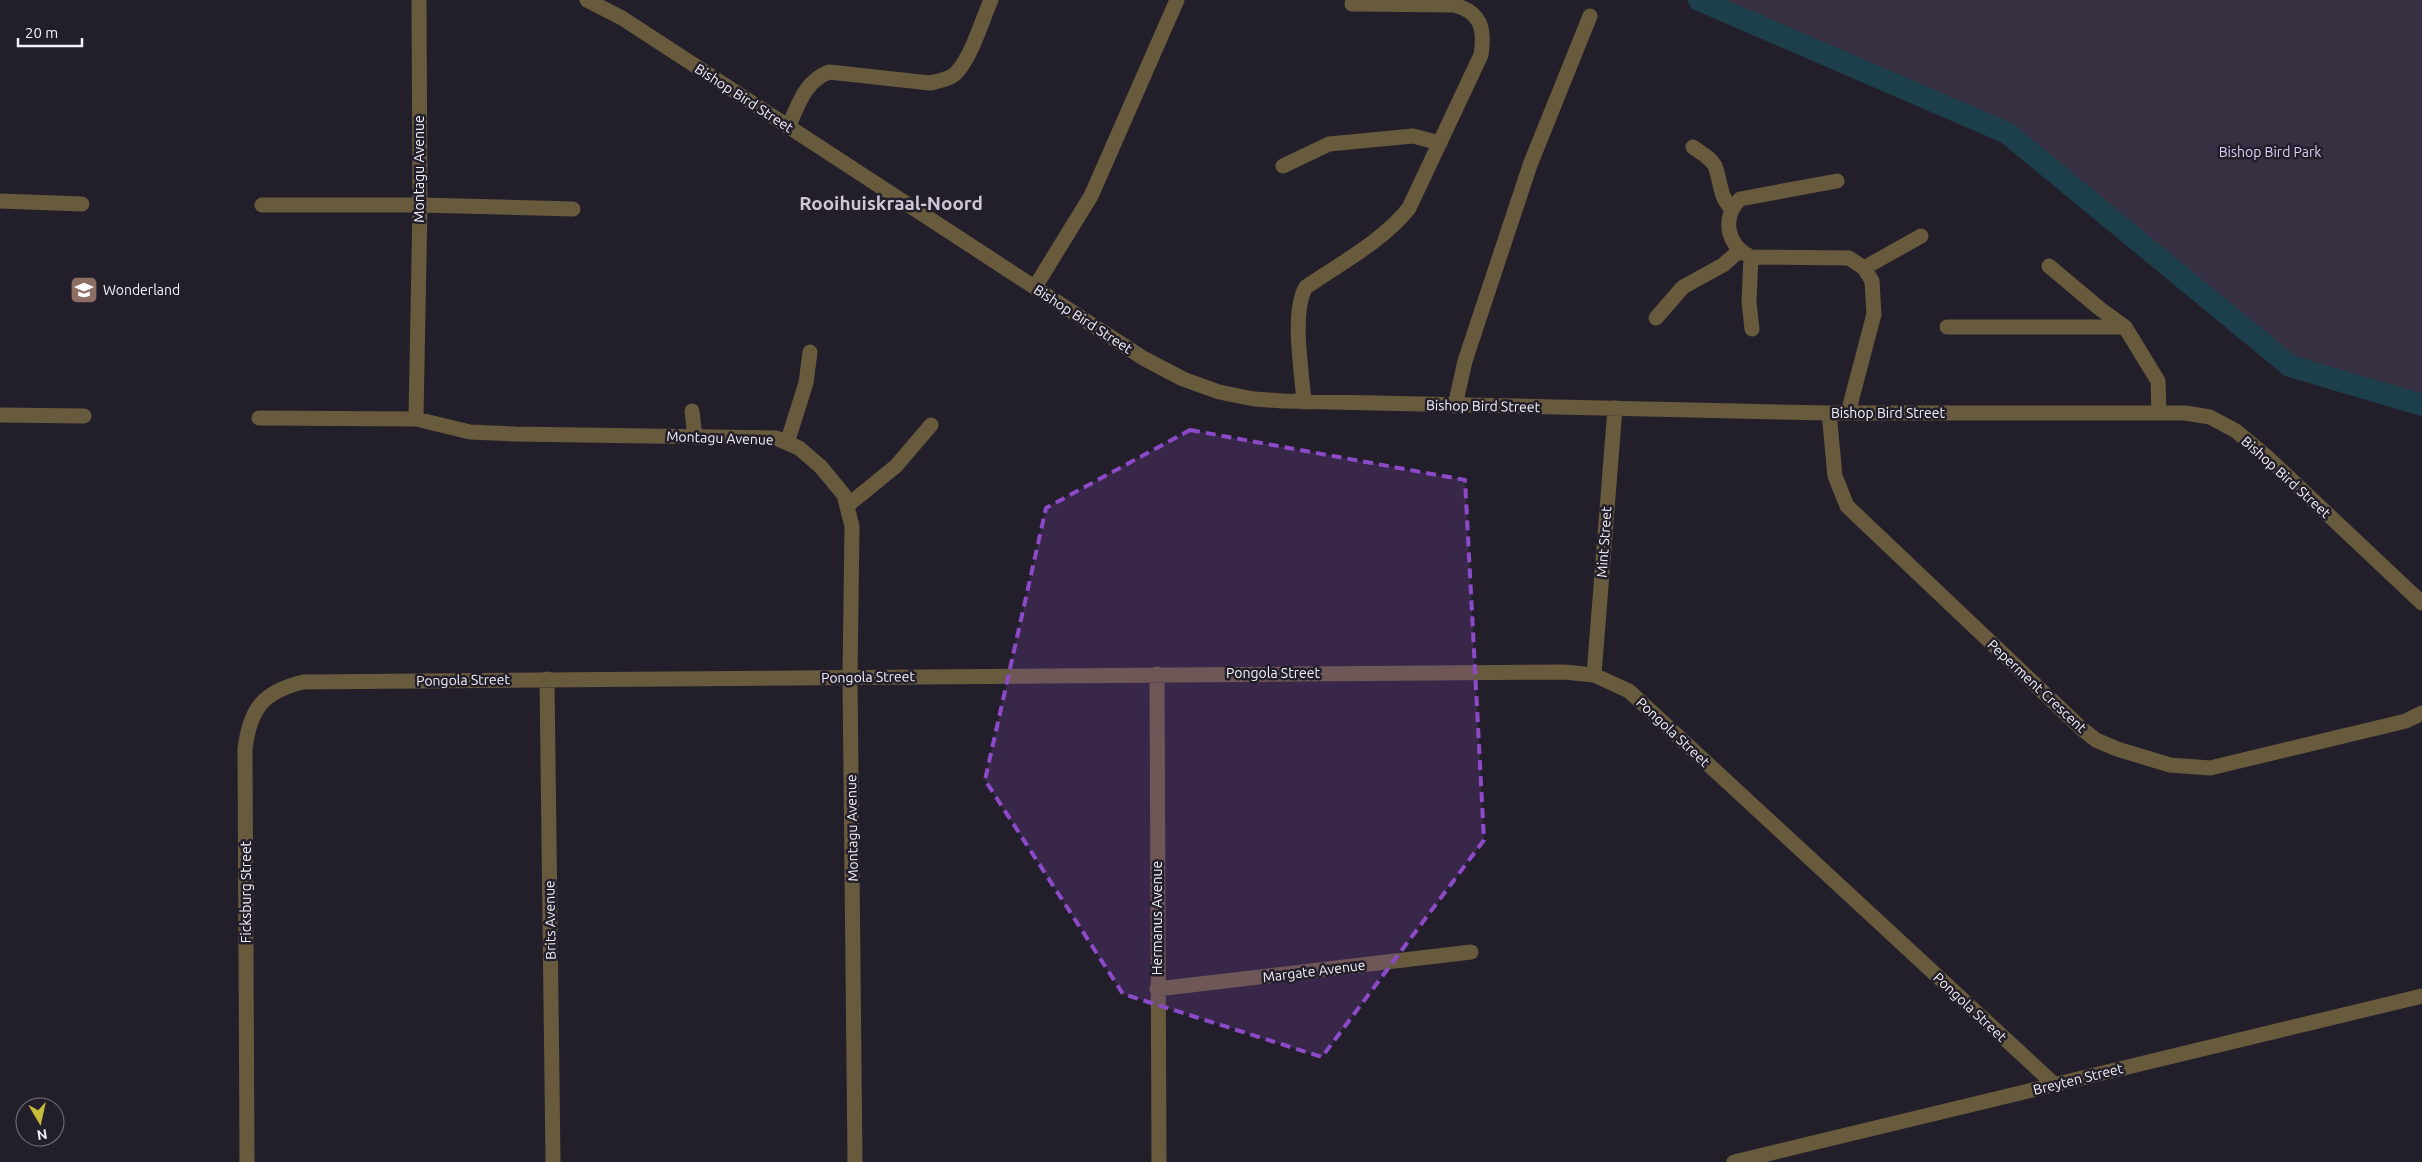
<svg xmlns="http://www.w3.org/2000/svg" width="2422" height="1162" viewBox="0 0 2422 1162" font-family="Ubuntu,sans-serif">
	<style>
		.green { fill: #373043 }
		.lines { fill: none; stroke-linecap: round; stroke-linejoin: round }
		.canal { stroke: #1d3e4b; stroke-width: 22 }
		.minor { stroke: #685a3d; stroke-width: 15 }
		.marked { fill: #8d4ac8; fill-opacity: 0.2; stroke: #8d4ac8; stroke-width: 4; stroke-dasharray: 10 6; stroke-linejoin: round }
		.labels { text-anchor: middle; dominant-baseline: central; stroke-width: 5; stroke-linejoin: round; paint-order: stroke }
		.street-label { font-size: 14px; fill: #f3f1f8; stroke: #231f2a }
		.park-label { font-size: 14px; fill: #dfcff9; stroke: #231f2a }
		.poi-label { font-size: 14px; fill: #f3f1f8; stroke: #231f2a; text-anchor: start }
		.district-label { font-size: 19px; font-weight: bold; fill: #cdc7d6; stroke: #231f2a }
	</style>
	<rect width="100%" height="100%" fill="#231f2a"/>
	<path class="green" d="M1699,0H2422V405L2290,366L2007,133Z"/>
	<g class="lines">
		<path class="canal" d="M1699,0L2007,133L2290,366L2422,405"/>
		<path class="minor" d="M587,0L622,18L1143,358L1183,379L1219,392L1254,399L1283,401L1829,413H2185L2210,417L2236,431L2267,457L2422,603
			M788,127C799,104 804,82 829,72L930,83C938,81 948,80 955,74C971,59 982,20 991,0
			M1693,147C1701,153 1711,158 1715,166C1721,181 1719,196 1731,208
			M1283,166L1329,144L1413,136L1440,143
			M1837,181L1740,199C1721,218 1727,246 1751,257L1849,258L1864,268L1872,281L1874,314L1848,413
			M0,201L82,204
			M262,205H420L573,209
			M1751,257L1749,302L1752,329
			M2049,266L2099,308L2125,327L2158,381L2159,413
			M1864,268L1921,236
			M1035,287L1091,196L1177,0
			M1656,318L1683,287L1723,265L1739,251
			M1947,327H2125
			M1304,402C1302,373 1291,311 1306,287C1341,263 1383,241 1409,208L1481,55C1485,28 1481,12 1454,5L1352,4
			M1455,406L1465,361L1530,165L1590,16
			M692,411L695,437
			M1829,413L1835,476L1847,506L2082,729L2096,740L2117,749L2170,765L2210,768L2406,721L2422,713
			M0,415L84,416
			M259,418L416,419L470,432L515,434L776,438L799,448L821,467L844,495L852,526L850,678L855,1162
			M416,419L420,205L419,0
			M787,443L806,383L810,352
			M848,505L896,466L931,425
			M1157,674L1159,1162
			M1594,675L1615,408
			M547,679L553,1162
			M1157,989L1471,952
			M247,1162L245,749C250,708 263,692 303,682L1564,672L1594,675L1629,691L2055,1085
			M1734,1162L2422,996"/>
	</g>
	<path class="marked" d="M1190,430L1465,480L1484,840L1322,1057L1123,994L985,780L1046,508Z"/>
	<defs>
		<symbol id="school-square" viewBox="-11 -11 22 22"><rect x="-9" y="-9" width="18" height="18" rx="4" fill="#8d6e63" stroke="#231f2a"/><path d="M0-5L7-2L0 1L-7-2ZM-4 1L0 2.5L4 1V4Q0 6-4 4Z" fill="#fff"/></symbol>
	</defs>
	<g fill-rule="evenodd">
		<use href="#school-square" x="68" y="274" width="32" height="32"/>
	</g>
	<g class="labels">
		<g class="street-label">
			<text transform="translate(744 98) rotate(33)">Bishop Bird Street</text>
			<text transform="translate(419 169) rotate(-90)">Montagu Avenue</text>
			<text transform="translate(1083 319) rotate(33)">Bishop Bird Street</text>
			<text transform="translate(1483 406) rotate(1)">Bishop Bird Street</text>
			<text x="1888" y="413">Bishop Bird Street</text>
			<text transform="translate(720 438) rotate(2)">Montagu Avenue</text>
			<text transform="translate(2286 477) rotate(42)">Bishop Bird Street</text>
			<text transform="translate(1604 542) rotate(-86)">Mint Street</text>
			<text x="1273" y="673">Pongola Street</text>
			<text transform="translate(868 677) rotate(-1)">Pongola Street</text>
			<text transform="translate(463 680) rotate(-1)">Pongola Street</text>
			<text transform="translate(2037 686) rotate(43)">Peperment Crescent</text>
			<text transform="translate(1673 732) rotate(43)">Pongola Street</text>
			<text transform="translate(852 828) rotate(-91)">Montagu Avenue</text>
			<text transform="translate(246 892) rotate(-90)">Ficksburg Street</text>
			<text transform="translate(1157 918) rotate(-90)">Hermanus Avenue</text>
			<text transform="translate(550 920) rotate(-91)">Brits Avenue</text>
			<text transform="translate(1314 971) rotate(-7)">Margate Avenue</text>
			<text transform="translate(1970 1007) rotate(43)">Pongola Street</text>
			<text transform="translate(2078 1079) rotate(-14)">Breyten Street</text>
		</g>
		<g class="park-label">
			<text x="2270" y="152">Bishop Bird Park</text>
		</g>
		<g class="poi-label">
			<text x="103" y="290">Wonderland</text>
		</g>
		<g class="district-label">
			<text x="891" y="203">Rooihuiskraal-Noord</text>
		</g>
	</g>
	<g transform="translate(40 1122) rotate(171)"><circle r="24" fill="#231f2a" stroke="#76737c"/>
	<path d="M0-4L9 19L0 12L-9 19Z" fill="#c6bc3c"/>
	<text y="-8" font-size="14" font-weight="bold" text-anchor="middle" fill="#f3f1f8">N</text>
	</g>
	<path d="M18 38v8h64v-8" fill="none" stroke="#f3f1f8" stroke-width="2.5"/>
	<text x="25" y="38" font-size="15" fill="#f3f1f8" stroke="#231f2a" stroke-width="4" paint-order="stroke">20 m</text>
</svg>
